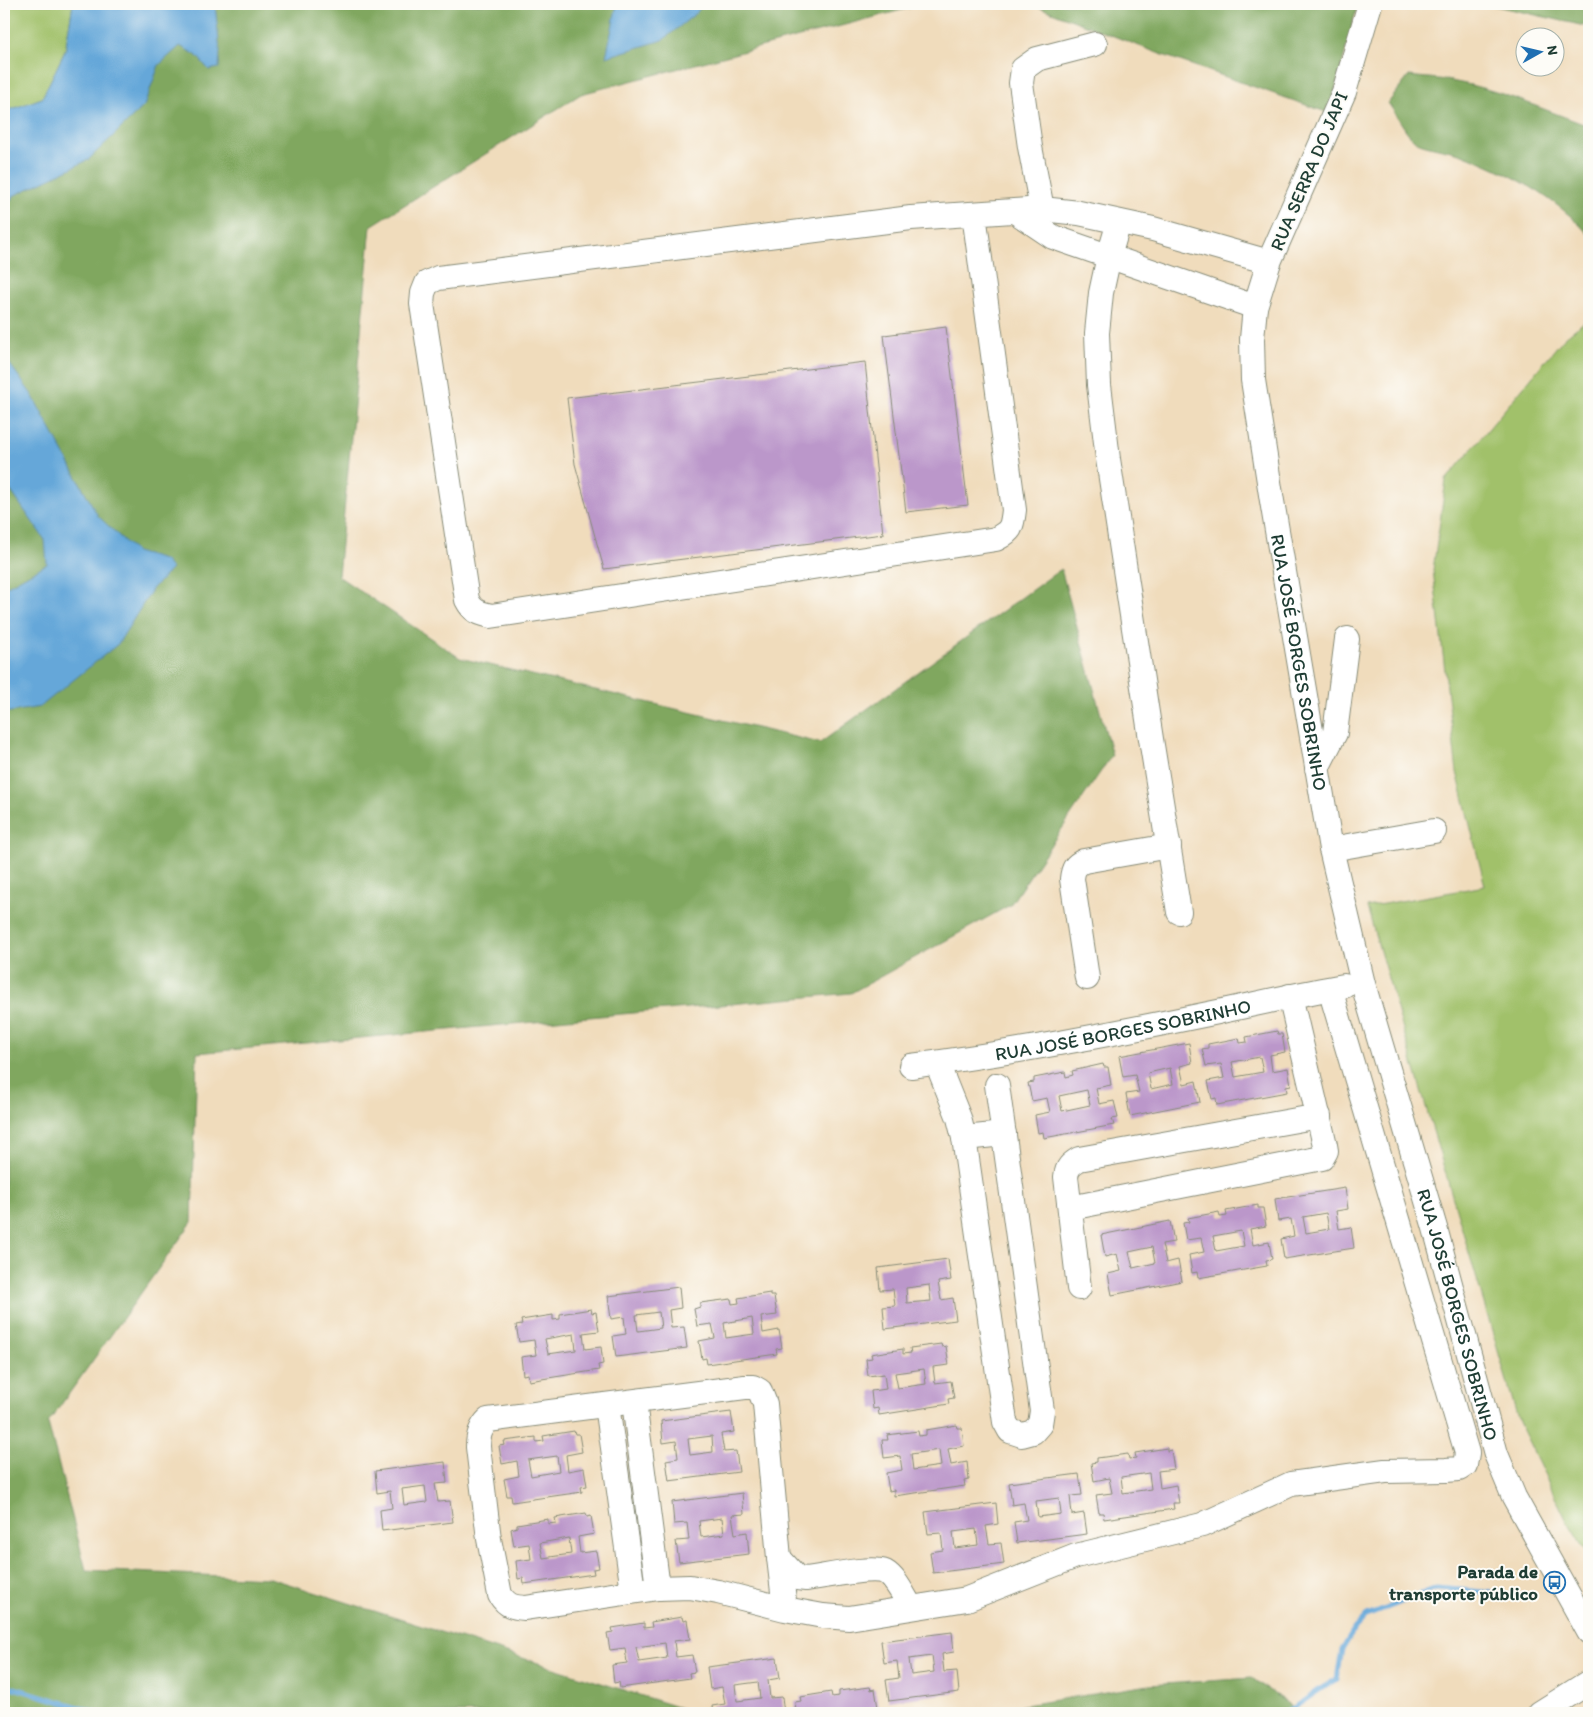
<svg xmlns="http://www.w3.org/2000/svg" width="1593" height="1717" viewBox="0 0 1593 1717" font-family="Itim,sans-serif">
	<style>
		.green { fill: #a1c16a; stroke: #607f4f }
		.forest { fill: #80a75e; stroke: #507249 }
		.water { fill: #65a7d9; stroke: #427286 }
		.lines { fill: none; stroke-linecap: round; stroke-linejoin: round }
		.stream { stroke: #65a7d9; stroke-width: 5 }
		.building { fill: #bb97ca; fill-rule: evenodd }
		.minor-casing { stroke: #888c78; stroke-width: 26 }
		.minor { stroke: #fff; stroke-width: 24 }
		.labels { text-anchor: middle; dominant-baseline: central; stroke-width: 4; stroke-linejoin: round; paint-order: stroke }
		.street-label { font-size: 19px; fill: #1f3d34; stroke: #fdfcf7 }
		.poi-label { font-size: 19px; font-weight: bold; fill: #1f3d34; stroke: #fdfcf7; text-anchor: end }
	</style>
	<rect width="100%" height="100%" fill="#fdfcf7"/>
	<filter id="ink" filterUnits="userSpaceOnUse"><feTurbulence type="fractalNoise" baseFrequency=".02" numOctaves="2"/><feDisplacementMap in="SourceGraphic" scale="10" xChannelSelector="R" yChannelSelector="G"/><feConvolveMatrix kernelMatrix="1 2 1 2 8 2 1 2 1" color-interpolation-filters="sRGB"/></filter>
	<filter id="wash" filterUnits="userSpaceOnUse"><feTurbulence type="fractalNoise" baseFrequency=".0096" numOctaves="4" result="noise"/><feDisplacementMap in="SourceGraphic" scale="20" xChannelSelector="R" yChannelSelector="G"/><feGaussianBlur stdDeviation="1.12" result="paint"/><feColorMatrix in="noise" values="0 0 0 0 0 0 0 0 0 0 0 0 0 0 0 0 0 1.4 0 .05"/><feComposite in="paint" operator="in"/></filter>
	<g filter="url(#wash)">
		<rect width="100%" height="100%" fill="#f0dcbc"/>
		<path class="green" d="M4,4H73L65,51L42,98L4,112Z
			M1589,318V1557L1567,1521L1519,1422L1367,907L1485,886L1457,772L1433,570L1446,480L1564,338Z"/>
		<path class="forest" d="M126,4H925L581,94L371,226L338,576L460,658L820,743L1061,569L1112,755L1010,905L851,993L197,1053L192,1222L48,1423L86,1570L270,1578L696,1713H4V128L47,119Z
			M1031,4H1358L1329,113L1160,54Z
			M1487,4H1589V27Z
			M1409,76C1423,78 1437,78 1451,81C1499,89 1544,110 1589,126V235C1556,197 1508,172 1462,154C1451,150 1421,146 1414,140C1406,133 1395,112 1388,103Z
			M1252,1678L1295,1709L1293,1713H975L1149,1685Z"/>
		<path class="water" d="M73,4H215L220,51L219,68L209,70L196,55L180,46L159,65L144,106L88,160L15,195L4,209V112L42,98L65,51Z
			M617,4H704L695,14L663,40L606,57Z
			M4,356L32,395L98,516L136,552L164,560L172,569L153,588L118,644L40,707L4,713V588L47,564L45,540L4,481Z"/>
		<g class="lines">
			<path class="stream" d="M4,1685L99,1713
				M1282,1713C1303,1705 1317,1689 1337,1679L1342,1650L1354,1630L1367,1616L1436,1588L1496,1593"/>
		</g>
		<g id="blocks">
			<path class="building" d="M946,327L968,505L906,512L884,335Z
				M865,362L883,534L604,569L575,464L567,398Z
				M1277,1031L1278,1034H1282L1285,1052L1270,1055L1272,1071L1288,1068L1291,1085L1286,1086L1287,1092L1217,1105L1216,1098L1212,1099L1208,1081L1224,1078L1221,1064L1206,1066L1202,1049L1208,1048V1044L1239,1038L1240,1043L1247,1042L1246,1037ZM1260,1057L1263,1072L1235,1077L1232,1062Z
				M1189,1043L1192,1063L1180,1066L1184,1084L1196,1081L1200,1102L1130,1116L1126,1094L1139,1092L1135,1075L1123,1077L1119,1056ZM1170,1068L1173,1084L1151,1089L1148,1073Z
				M1103,1064L1104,1067H1108L1111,1085L1096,1088L1099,1104L1114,1101L1118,1118L1112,1119L1114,1125L1044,1138L1043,1132L1038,1133L1035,1115L1050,1112L1047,1098L1032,1101L1028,1083L1034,1082V1078L1065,1072L1066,1077L1073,1075L1072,1071ZM1087,1090L1090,1105L1062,1111L1059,1096Z
				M1345,1188L1348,1209L1336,1211L1339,1229L1351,1227L1354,1248L1284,1259L1281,1239L1294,1236L1291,1219L1278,1221L1275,1199ZM1326,1213L1329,1229L1306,1233L1303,1217Z
				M1258,1205V1208H1263L1266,1226L1250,1229L1253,1245L1269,1242L1272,1259L1266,1260L1267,1266L1198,1278L1197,1272L1192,1273L1189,1255L1204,1252L1201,1238L1186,1240L1183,1223L1189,1222L1188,1218L1219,1212L1220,1217L1227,1216L1226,1211ZM1241,1231L1244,1246L1216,1251L1213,1236Z
				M1170,1221L1174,1242L1162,1244L1166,1263L1178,1260L1182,1281L1112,1295L1108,1274L1121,1271L1117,1254L1105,1257L1101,1235ZM1152,1247L1155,1263L1133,1268L1129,1252Z
				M948,1259L951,1280L938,1282L941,1300L953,1298L956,1320L885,1329L883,1307L895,1306L893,1289L880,1290L878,1268ZM929,1285L931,1301L907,1303L906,1288Z
				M679,1287L681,1308L669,1310L671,1328L684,1327L687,1348L616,1357L613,1336L626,1334L624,1317L611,1319L608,1296ZM659,1312L661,1328L638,1331L636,1315Z
				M770,1293V1296H774L777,1315L761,1317L763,1333L779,1330L782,1348L776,1349L777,1354L707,1364L706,1358L702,1359L699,1341L715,1338L712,1324L697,1326L694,1309L700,1307V1303L731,1299L732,1304L739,1303L738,1298ZM752,1318L754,1334L726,1338L724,1323Z
				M591,1309L592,1313L596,1312L599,1331L583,1333L585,1349L601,1347L603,1364L598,1365L599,1370L529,1381L528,1374L523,1375L521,1357L536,1355L534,1340L519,1342L516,1325L522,1324L521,1320L553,1315V1320L560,1319V1314ZM574,1334L576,1350L548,1354L545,1339Z
				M941,1344L942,1347L946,1346L949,1365L933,1367L935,1383L951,1381L954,1398L948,1399L949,1404L879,1415L878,1408L873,1409L871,1391L886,1389L884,1374L868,1376L866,1359L872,1358L871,1354L903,1349V1354L911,1353L910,1348ZM924,1369L926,1384L898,1388L895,1373Z
				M731,1412L734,1432L721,1434L724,1452L736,1451L739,1472L669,1481L666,1460L678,1458L676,1441L663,1443L661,1421ZM712,1436L713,1452L690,1455L688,1439Z
				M957,1425L958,1428H962L964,1446L948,1449L951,1465L967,1462L969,1480L964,1481L965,1486L894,1496V1490L889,1491L886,1473L902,1470L900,1456L884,1458L882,1440H888L887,1435L918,1431L919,1436L926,1435V1430ZM939,1450L941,1466L913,1470L911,1454Z
				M574,1431L575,1434H579L582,1452L566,1455L568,1471L584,1468L587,1486L581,1487L582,1492L512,1502L511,1496H507L504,1479L519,1476L517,1461L502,1464L499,1446L505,1445L504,1441L536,1437V1442L544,1441L543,1436ZM557,1456L559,1471L531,1476L528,1460Z
				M1167,1448V1451L1171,1450L1174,1469L1158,1471L1160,1488L1176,1485L1179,1503H1173L1174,1509L1104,1519L1103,1513H1099L1096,1495L1112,1493L1109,1478L1094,1481L1091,1463L1097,1462V1458L1128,1454L1129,1459L1136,1458L1135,1453ZM1149,1473L1151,1489L1123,1493L1121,1477Z
				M445,1462L447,1483L435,1484L438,1502L450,1501L453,1522L382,1531L380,1510L392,1508L390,1491L377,1493L375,1471ZM425,1486L427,1502L404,1505L402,1489Z
				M1079,1474L1082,1495L1070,1496L1072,1515L1084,1513L1087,1534L1017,1543L1014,1522L1027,1520L1024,1503L1012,1505L1009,1483ZM1059,1498L1061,1514L1038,1517L1036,1501Z
				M742,1493L744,1514L732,1515L735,1534L747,1532L749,1554L679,1562L676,1541L689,1540L687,1523L674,1524L672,1502ZM722,1518L724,1534L701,1537L699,1521Z
				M996,1503L998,1524L986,1526L989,1544L1001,1543L1004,1564L933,1573L930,1552L943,1550L941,1533L928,1534L925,1512ZM976,1529L978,1545L955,1548L953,1532Z
				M586,1513L587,1517L591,1516L594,1534L578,1537L580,1553L596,1551L599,1568L593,1569L594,1574L524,1584L523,1578L518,1579L516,1561L531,1559L529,1544L514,1546L511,1529L517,1527V1524L548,1519V1524L556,1523L555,1518ZM569,1538L571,1554L543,1558L540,1543Z
				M682,1617L683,1621L687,1620L690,1639L674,1641L676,1657L692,1655L695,1672L689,1673L690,1678L620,1688L619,1682L614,1683L612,1665L627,1663L625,1648L610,1650L607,1633L613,1632L612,1628L644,1623V1628L652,1627L651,1622ZM665,1643L667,1658L639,1662L636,1647Z
				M952,1632L954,1652L942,1654L944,1672L957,1671L959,1692L889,1701L886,1680L899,1678L897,1661L884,1663L881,1641ZM932,1656L934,1672L911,1675L909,1659Z
				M777,1658L780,1678L768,1680L770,1698L782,1697L784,1713H713L712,1706L725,1704L722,1687L710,1689L707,1667ZM758,1682L760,1698L737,1701L735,1685Z
				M870,1687L871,1690L875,1689L878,1708L861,1710L862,1713H853L852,1712L796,1713L795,1702L801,1701L800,1697L831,1692L832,1697L839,1696V1691Z"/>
		</g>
	</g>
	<g filter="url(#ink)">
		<use href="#blocks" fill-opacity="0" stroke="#888c78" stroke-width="1"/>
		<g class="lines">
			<defs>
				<g id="minor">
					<path id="s1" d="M1370,4L1344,92L1269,262L1255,307L1252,339L1253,380L1272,501L1331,849L1363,984L1435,1228L1496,1454L1514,1497L1589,1632"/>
					<path d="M1042,209L1030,147L1021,83L1023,69L1037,59L1095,44"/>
					<path d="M1016,212L1053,237L1255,307"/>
					<path d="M974,214L1014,510C1012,528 1011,531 996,539L491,616C479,613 473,612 467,600L422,304L423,293L427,283L438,278L911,218L1042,209L1079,213L1153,229L1269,262"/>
					<path d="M1119,222L1109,256L1101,293L1097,333L1099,385L1108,459L1151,739L1179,912"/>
					<path d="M1317,768L1335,733L1347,639"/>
					<path d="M1331,849L1434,831"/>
					<path d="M1087,978L1072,879C1073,869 1075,865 1084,861L1169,846"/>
					<path d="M937,1063L959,1118L964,1138L1005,1422L1010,1431L1022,1435L1033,1432L1040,1424L1042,1411L997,1085"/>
					<path id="s2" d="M911,1066C1014,1053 1116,1033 1218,1012C1260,1003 1302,993 1344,986"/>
					<path d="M964,1138L1004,1134"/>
					<path d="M1070,1208L1322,1158L1326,1151L1325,1145L1290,996"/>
					<path d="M1079,1288L1066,1177C1067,1167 1071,1164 1079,1159L1319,1116"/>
					<path d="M634,1402L658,1588"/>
					<path d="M607,1405L633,1591"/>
					<path d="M779,1558L797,1578L806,1579C823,1577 871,1566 885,1572C896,1578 904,1597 911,1607"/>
					<path d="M785,1609L779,1558L765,1404L760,1391L753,1387H745L488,1420C480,1428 478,1436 478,1447L489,1539L500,1595C507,1606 513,1607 525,1608L658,1588L690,1587L718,1592L785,1609L823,1616L849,1618L967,1599L1076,1556L1202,1525L1291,1484L1385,1471L1446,1470L1459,1469L1465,1465L1467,1453L1330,989"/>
					<path d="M1540,1713L1589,1682"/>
				</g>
			</defs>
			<use href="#minor" class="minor-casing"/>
			<use href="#minor" class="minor"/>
		</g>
	</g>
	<defs>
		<symbol id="bus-ring" viewBox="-11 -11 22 22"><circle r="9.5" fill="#fdfcf7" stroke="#1f6fb2" stroke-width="1.5"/><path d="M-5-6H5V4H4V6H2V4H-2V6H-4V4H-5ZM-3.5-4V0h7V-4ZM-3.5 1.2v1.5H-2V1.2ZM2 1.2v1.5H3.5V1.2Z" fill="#1f6fb2"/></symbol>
	</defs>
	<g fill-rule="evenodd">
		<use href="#bus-ring" x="1542" y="1570" width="25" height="25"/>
	</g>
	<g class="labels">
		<g class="street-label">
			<text transform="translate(1309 171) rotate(-67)">RUA SERRA DO JAPI</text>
			<text stroke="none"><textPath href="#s1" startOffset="684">RUA JOSÉ BORGES SOBRINHO</textPath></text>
			<text stroke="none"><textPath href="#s2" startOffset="215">RUA JOSÉ BORGES SOBRINHO</textPath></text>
			<text stroke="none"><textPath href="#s1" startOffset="1356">RUA JOSÉ BORGES SOBRINHO</textPath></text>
		</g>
		<g class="poi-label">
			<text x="1538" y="1571">Parada de<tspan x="1538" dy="22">transporte público</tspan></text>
		</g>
	</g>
	<rect width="1593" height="1717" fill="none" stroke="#fdfcf7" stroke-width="20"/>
	<g transform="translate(1540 52) rotate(82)"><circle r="24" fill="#fdfcf7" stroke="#a4b0a9"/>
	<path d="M0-4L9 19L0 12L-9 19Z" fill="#1f6fb2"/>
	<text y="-8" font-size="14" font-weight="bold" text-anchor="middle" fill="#1f3d34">N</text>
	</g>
</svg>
